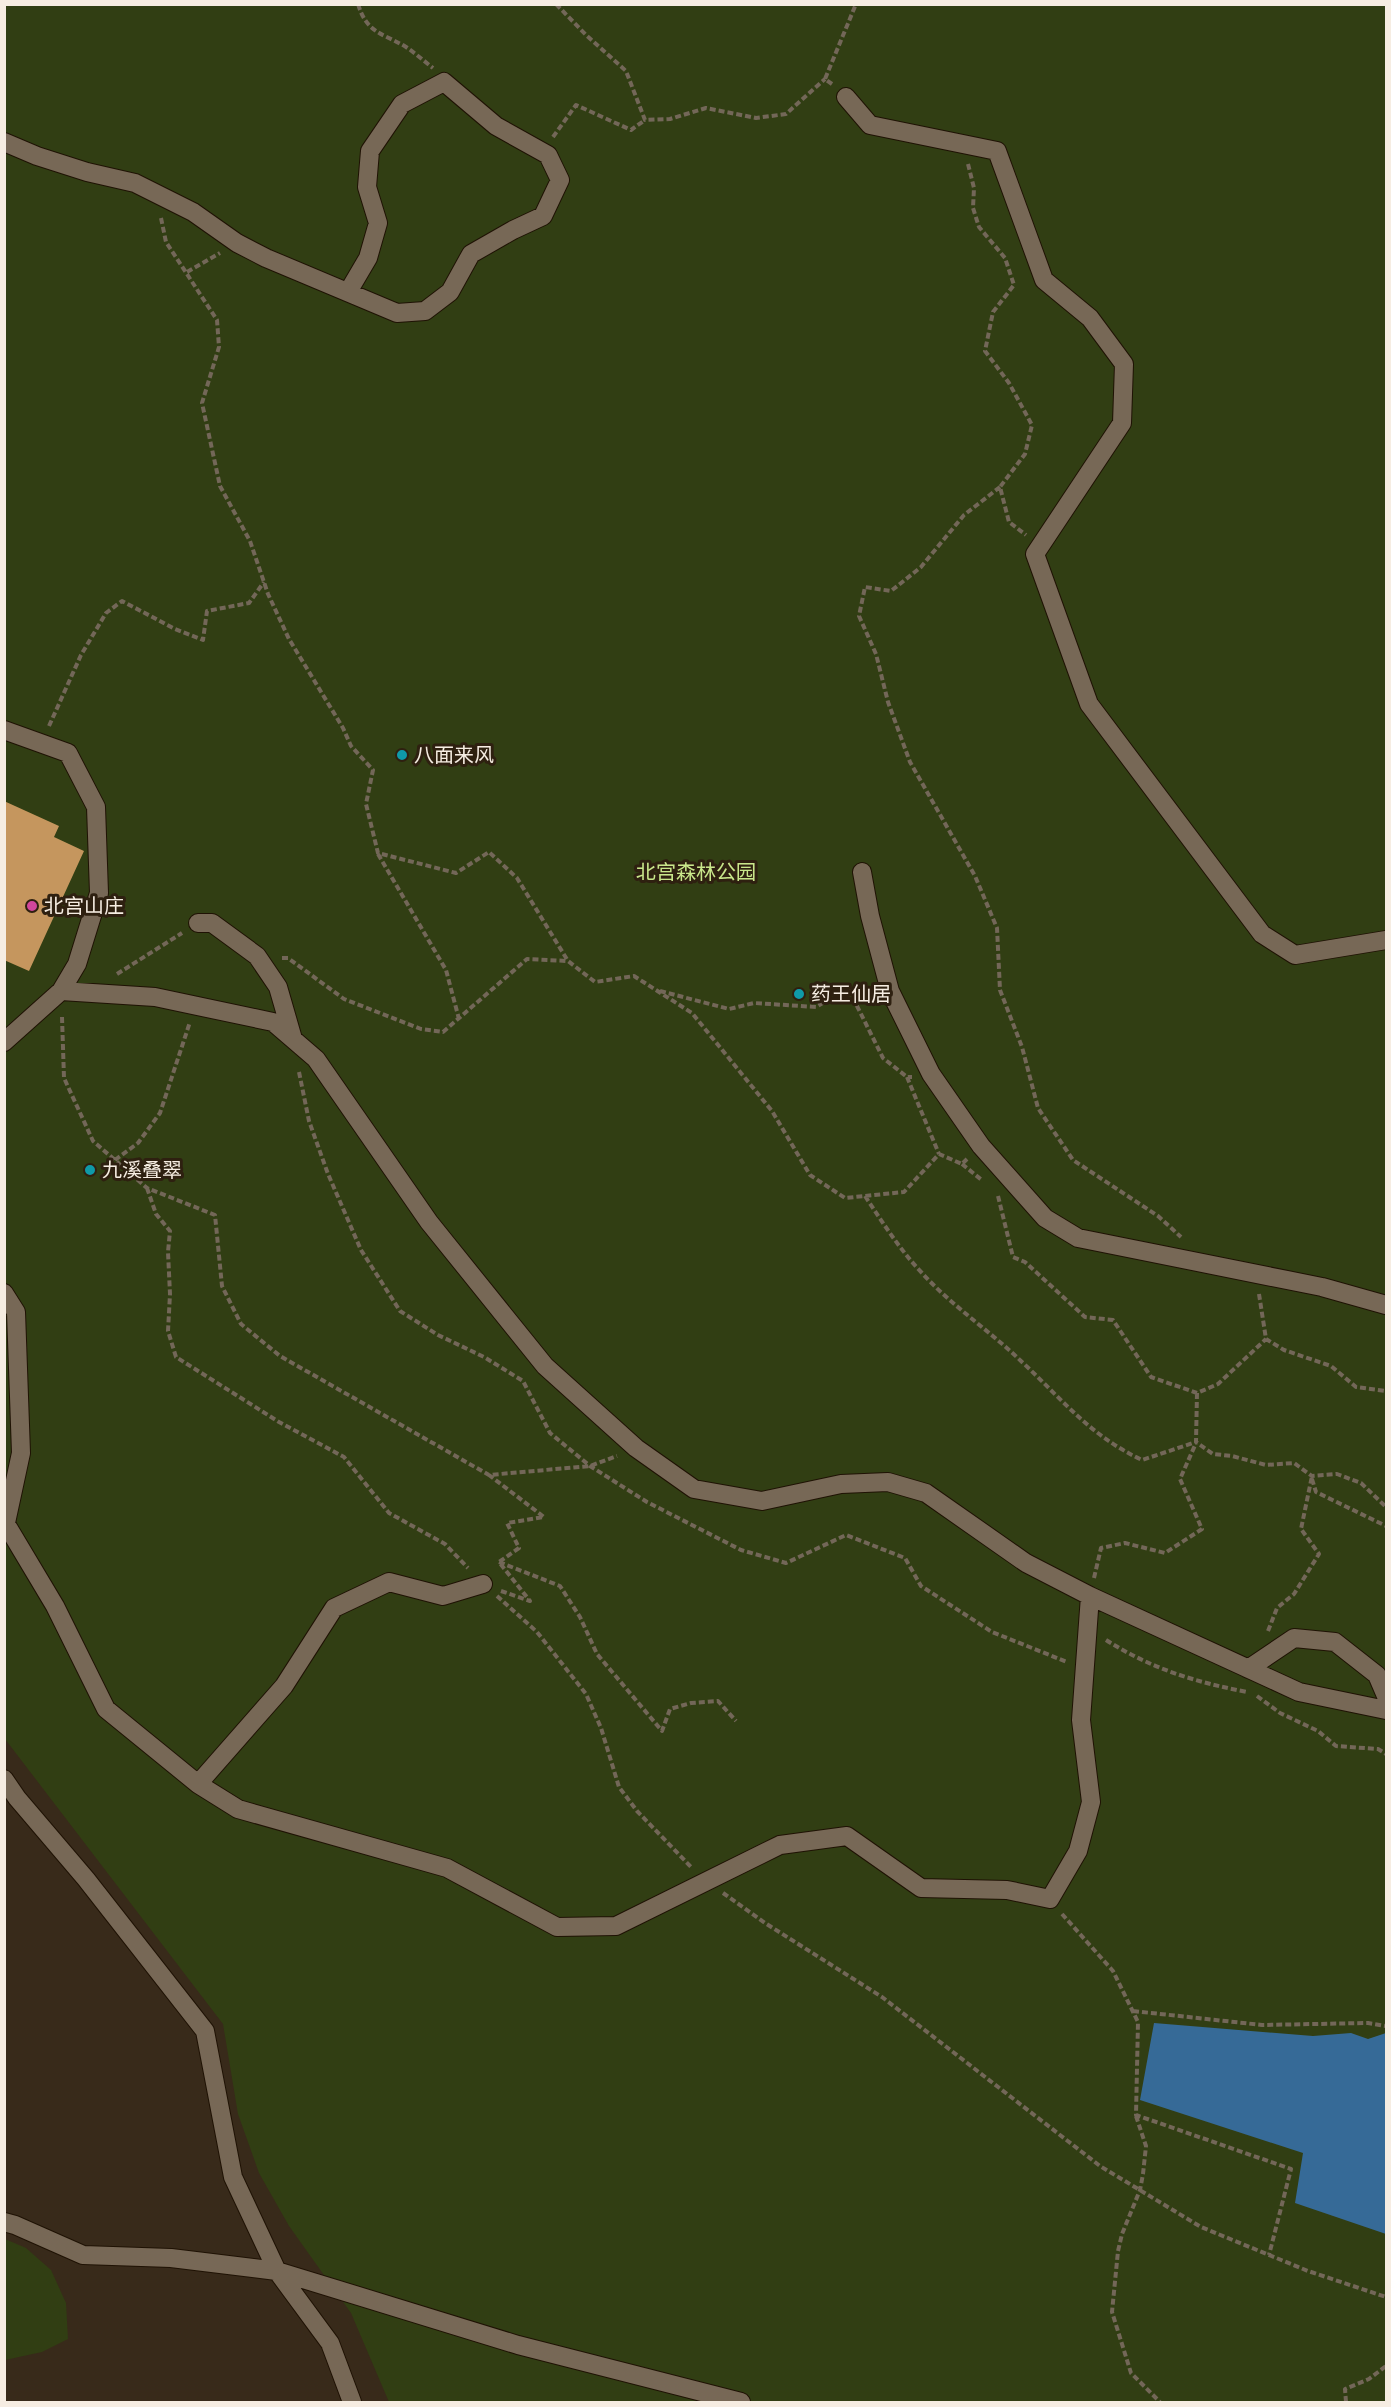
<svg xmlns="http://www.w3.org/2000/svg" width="1391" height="2407" viewBox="0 0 1391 2407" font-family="Karla,'Noto Sans SC',sans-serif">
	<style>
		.green { fill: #313e13 }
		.water { fill: #366a97 }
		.building { fill: #c5965e }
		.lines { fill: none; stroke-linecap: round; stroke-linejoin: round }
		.minor-casing { stroke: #1f1204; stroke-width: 20 }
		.path { stroke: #736758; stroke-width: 4; stroke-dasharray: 6 3; stroke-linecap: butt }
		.minor { stroke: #776856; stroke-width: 18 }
		.culture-dot { fill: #0f9aa8; stroke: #2e2010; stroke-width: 2 }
		.hotel-dot { fill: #d1479c; stroke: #2e2010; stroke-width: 2 }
		.labels { text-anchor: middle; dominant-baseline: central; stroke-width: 6; stroke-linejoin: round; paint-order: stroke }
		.poi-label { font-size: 20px; fill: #f6ede2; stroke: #2e2010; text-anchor: start }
		.park-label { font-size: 20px; fill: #c9e78b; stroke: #2e2010 }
	</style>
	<rect width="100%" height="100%" fill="#382a1a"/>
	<path class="green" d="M5,5H1386V2402H389L351,2313L289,2226L259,2173L238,2114L223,2024L5,1739Z
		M5,2239L26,2248L51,2270L66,2303L68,2339L42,2352L5,2360Z"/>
	<path class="water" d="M1154,2023L1313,2036L1351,2033L1368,2039L1386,2033V2234L1295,2203L1303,2153L1140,2100Z"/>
	<path class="building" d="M4,801L59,826L54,837L84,851L29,971L4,960Z"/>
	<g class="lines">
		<defs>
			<path id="minor" d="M846,97L870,125L997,151L1044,280L1090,318L1124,364L1122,423L1035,554L1089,704L1262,934L1295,955L1386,940
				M4,142L37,156L87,172L135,183L193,212L237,243L266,258L397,313L425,311L450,292L471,254L513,230L543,216L560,180L548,155L496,126L444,82L402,104L370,151L367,187L378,223L368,258L348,292
				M4,730L68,753L96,807L99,893L77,964L61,991L4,1042
				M862,872L870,916L890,991L931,1074L981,1146L1045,1218L1078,1238L1322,1287L1386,1305
				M198,923H212L257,956L278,987L293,1039
				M61,991L155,997L273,1022L316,1059L429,1222L545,1366L636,1448L694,1489L762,1501L841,1484L888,1482L926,1493L1026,1563L1090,1596L1299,1692L1386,1710
				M4,1293L16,1312L21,1453L4,1532
				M6,1524L55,1606L106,1709L198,1784L238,1809L447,1868L557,1927L616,1926L780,1845L847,1836L921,1888L1007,1890L1050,1899L1078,1851L1091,1802L1081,1720L1090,1596
				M1248,1669L1294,1638L1335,1642L1377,1675L1386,1696
				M4,1779L17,1798L86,1879L205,2031L233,2177L277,2271L330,2343L352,2402
				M198,1784L284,1686L334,1608L389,1582L443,1596L483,1584
				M4,2222L15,2225L83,2255L171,2258L277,2271L518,2345L741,2402"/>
		</defs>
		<use href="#minor" class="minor-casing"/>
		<path class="path" d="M358,4C367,34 383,33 406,47C415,53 424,61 433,68
			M556,4L586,35L626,71L645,120L670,119L706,108L756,118L786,114L825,79
			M832,84L825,79L856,4
			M553,137L576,105L631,130L645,120
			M968,164L974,188L973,208L979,227L1005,258L1014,285L993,312L985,351L1009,383L1032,425L1025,454L1000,487L1009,522L1026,535
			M161,218L166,242L217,320L219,347L202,403L220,486L250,541L268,594L289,639L343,728L351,746L373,770L366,804L378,853L456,873L489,852L517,878L568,961L595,982L634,976L692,1013L772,1111L810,1175L845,1198L904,1192L939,1154L962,1164L967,1159
			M187,272L220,253
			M1000,487L964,515L921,567L891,591L865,587L859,616L876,654L888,702L910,762L975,876L997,928L1000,990L1022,1047L1038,1108L1073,1160L1158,1216L1181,1237
			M49,726L81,655L106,613L122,601L175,629L203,640L207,611L249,603L264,582
			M378,854L446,970L459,1019
			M282,958H288L344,999L421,1029L443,1032L527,959L567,961
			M117,974L182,933
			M660,991L729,1009L754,1003L816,1007L848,988L883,1058L907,1077H912
			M62,1017L64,1078L93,1141L147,1188L215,1215L222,1286L241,1324L280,1356L489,1475
			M299,1072L309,1121L328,1174L361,1250L400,1311L438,1335L484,1357L523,1381L550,1433L590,1466L647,1502L741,1550L786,1563L846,1535L905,1558L921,1586L992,1632L1067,1662
			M907,1077L939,1154
			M115,1160L138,1143L160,1113L190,1022
			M962,1164L983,1181
			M147,1188L156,1214L170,1231L168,1252L170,1294L168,1331L176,1357L279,1422L344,1457L389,1513L445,1544L468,1568
			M865,1196C883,1223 900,1250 922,1273C952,1306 990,1331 1022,1362C1063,1400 1089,1435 1142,1460L1196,1442
			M998,1196L1013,1257L1025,1262L1085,1317L1113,1320L1151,1377L1197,1393L1218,1384L1266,1339
			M1259,1294L1266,1339L1284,1350L1331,1366L1356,1387L1386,1391
			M1197,1393L1196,1442L1213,1454L1232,1456L1266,1465L1294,1463L1312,1476L1337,1474L1361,1483L1386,1507
			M1312,1479L1316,1492L1386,1526
			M499,1562L560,1586L580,1617L597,1654L662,1731L670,1709L691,1703L718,1701L736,1721
			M1094,1578L1101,1548L1125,1543L1165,1553L1202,1529L1180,1479L1196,1443
			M501,1591L530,1601L499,1562L519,1548L507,1523L544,1517L489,1475L590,1466L617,1456
			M497,1596L537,1632L586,1694L601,1728L619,1787L637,1811L692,1868
			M1268,1631L1277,1608L1294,1594L1319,1554L1301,1529L1312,1476
			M1106,1640C1152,1669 1195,1682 1247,1692
			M1257,1696L1280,1713L1318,1731L1336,1746L1378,1749L1386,1754
			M723,1893L765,1923L882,1997L1100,2166L1201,2227L1308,2271L1386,2297
			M1062,1914L1113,1971L1138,2022L1136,2115L1291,2169L1269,2255
			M1133,2011L1262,2025L1368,2023L1386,2026
			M1136,2116L1146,2146L1143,2174L1140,2190L1122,2234L1118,2251L1112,2312L1131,2373L1160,2402
			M1346,2402L1345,2389L1369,2379L1386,2366"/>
		<use href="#minor" class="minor"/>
	</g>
	<g class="culture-dot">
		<circle cx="402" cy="755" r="6"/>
		<circle cx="799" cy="994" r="6"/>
		<circle cx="90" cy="1170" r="6"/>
	</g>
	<circle class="hotel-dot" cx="32" cy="906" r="6"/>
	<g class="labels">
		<g class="poi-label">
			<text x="414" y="755">八面来风</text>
			<text x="44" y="906">北宫山庄</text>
			<text x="811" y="994">药王仙居</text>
			<text x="102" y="1170">九溪叠翠</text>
		</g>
		<g class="park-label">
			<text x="696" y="872">北宫森林公园</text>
		</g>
	</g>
	<rect width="1391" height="2407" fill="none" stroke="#f6ede2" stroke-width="12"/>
</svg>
